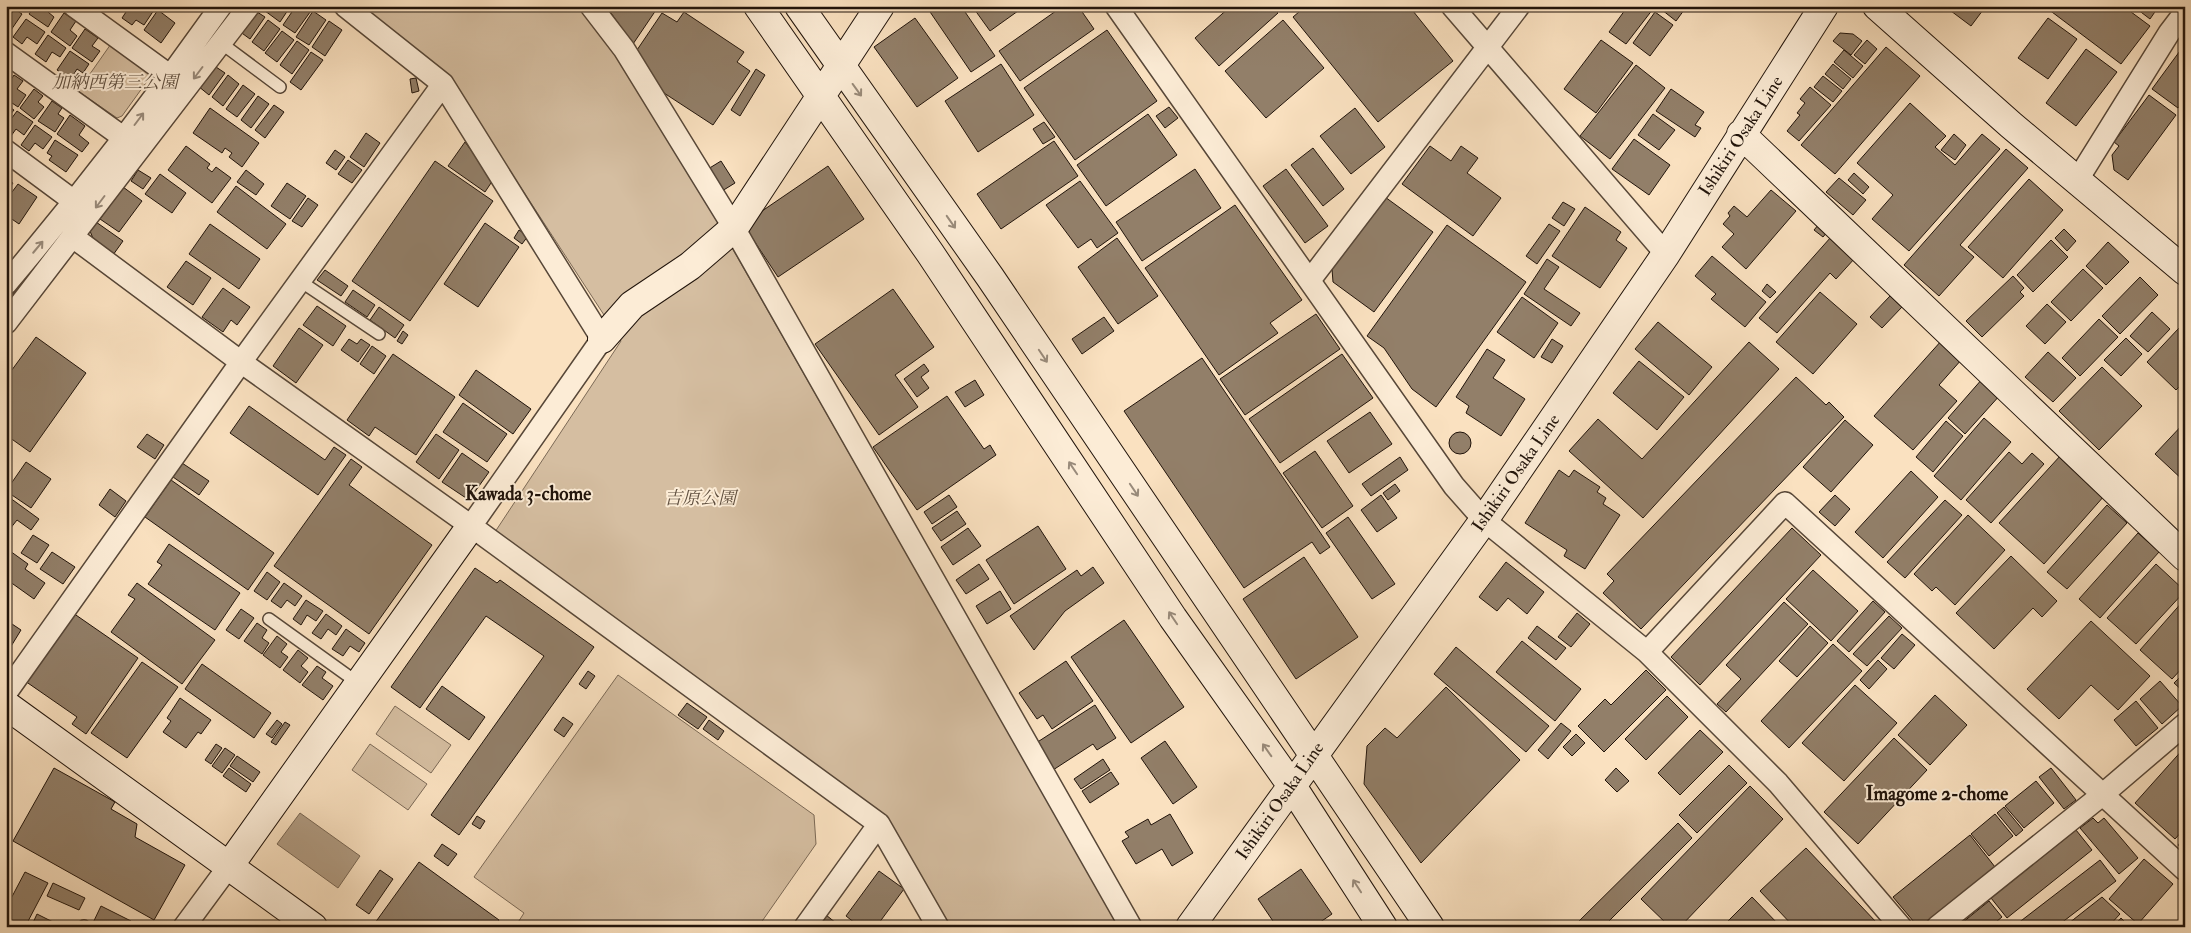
<svg xmlns="http://www.w3.org/2000/svg" width="2191" height="933" viewBox="0 0 2191 933" font-family="'IM FELL Double Pica','Noto Serif JP',serif">
	<style>
		.green { fill: #d5bea1; stroke: #7b6956 }
		.water { fill: #b09b82; stroke: #776552 }
		.lines { fill: none; stroke-linecap: round; stroke-linejoin: round }
		.stream { stroke: #776552; stroke-width: 6 }
		.building { fill: #927f69; stroke: #21140b }
		.lane-casing { stroke: #574738; stroke-width: 14 }
		.street-casing { stroke: #574738; stroke-width: 24 }
		.secondary-casing { stroke: #21140b; stroke-width: 30 }
		.lane { stroke: #fcecd6; stroke-width: 11 }
		.street { stroke: #fcecd6; stroke-width: 21 }
		.secondary { stroke: #fcecd6; stroke-width: 28 }
		.oneway { stroke: #998b7b }
		.labels { text-anchor: middle; dominant-baseline: central; stroke-width: 4; stroke-linejoin: round; paint-order: stroke }
		.park-label { font-size: 18px; font-style: italic; fill: #605040; stroke: #fcecd6 }
		.street-label { font-size: 18px; fill: #21140b; stroke: #fcecd6 }
		.neighbourhood-label { font-size: 19px; font-weight: bold; fill: #21140b; stroke: #fcecd6 }
	</style>
	<rect width="100%" height="100%" fill="#fae1c0"/>
	<filter id="stains"><feTurbulence type="fractalNoise" baseFrequency=".004" numOctaves="4"/><feColorMatrix values="0 0 0 0 .2 0 0 0 0 .09 0 0 0 0 .02 0 0 0 .5 -.17"/></filter>
	<radialGradient id="worn" r=".72"><stop offset=".6" stop-color="#630" stop-opacity="0"/><stop offset="1" stop-color="#630" stop-opacity=".3"/></radialGradient>
	<path class="green" d="M359,6H582L614,48L715,218L1119,927H947L887,820L493,535L621,341L450,79Z
		M113,41L153,73L122,116L117,118L78,91Z
		M618,675L814,815L816,844L758,927H515L524,913L474,877Z
		M395,706L451,745L431,773L376,734Z
		M370,744L427,784L408,810L352,770Z"/>
	<path class="water" d="M300,813L360,856L338,888L277,844Z"/>
	<g class="lines">
		<path class="stream" d="M6,303L40,262"/>
	</g>
	<path class="building" d="M6,6H10L22,14L9,33L6,32Z
		M35,6H52L48,12L54,17L48,27L29,14Z
		M130,6H155L156,7L144,25L136,20L132,25L122,18Z
		M262,6H289L290,7L280,22L261,8Z
		M296,6L313,8L295,33L283,25Z
		M606,6H650L656,10L633,44Z
		M926,6H961L995,56L971,72Z
		M972,6H1025L990,31Z
		M1063,6H1078L1094,29L1020,81L999,51Z
		M1231,6H1271L1278,13L1219,66L1195,38Z
		M1306,6H1409L1453,61L1378,122L1293,17Z
		M1628,6H1649L1653,9L1626,44L1609,32Z
		M1657,6H1687L1676,21Z
		M1949,6H1986L1971,26L1947,8Z
		M2044,6H2123L2150,26L2121,64Z
		M2133,6H2159L2150,19Z
		M158,10L175,23L161,43L144,30Z
		M254,10L265,17L250,39L239,31Z
		M313,11L326,20L309,45L296,37Z
		M684,12L744,52L737,62L750,71L713,125L664,93L637,50L662,13L677,22Z
		M1655,12L1673,25L1650,56L1633,43Z
		M64,13L76,21L70,30L77,36L70,46L51,32Z
		M915,18L958,78L917,107L874,47Z
		M2048,18L2077,39L2048,79L2018,58Z
		M26,19L45,32L37,44L27,37L22,44L13,37Z
		M268,20L280,29L264,51L252,42Z
		M1283,20L1324,68L1266,118L1225,71Z
		M329,21L342,30L325,56L312,47Z
		M85,29L98,38L92,46L100,51L92,62L72,48Z
		M1107,30L1157,101L1075,160L1024,88Z
		M282,31L294,40L277,62L265,53Z
		M1840,33L1853,34L1862,41L1851,55L1833,41Z
		M48,35L66,48L60,57L52,52L46,62L35,54Z
		M1601,40L1633,63L1596,113L1564,89Z
		M1867,40L1877,49L1865,64L1854,55Z
		M297,41L309,50L292,74L280,65Z
		M2185,44V99L2178,108L2152,89Z
		M1886,47L1920,76L1835,174L1801,145Z
		M2086,49L2117,72L2076,126L2046,103Z
		M1844,50L1863,66L1853,78L1834,62Z
		M70,51L89,64L83,73L77,69L71,79L57,70Z
		M311,52L323,60L301,90L290,82Z
		M1001,64L1034,115L978,152L945,101Z
		M1833,64L1851,79L1843,89L1825,74Z
		M213,65L225,73L209,95L198,86Z
		M1636,65L1665,88L1610,159L1580,136Z
		M756,69L765,75L740,116L731,110Z
		M14,75L23,81L17,89L26,95L18,107L6,99V87Z
		M228,75L239,84L223,106L212,97Z
		M1823,76L1842,91L1833,102L1814,87Z
		M416,78L419,91L412,93L410,79Z
		M243,85L255,94L237,117L226,109Z
		M1810,87L1831,105L1799,141L1787,131L1800,115L1797,113L1805,103L1800,99Z
		M34,89L43,96L38,102L44,107L34,119L20,108Z
		M1671,89L1704,112L1695,125L1701,128L1695,137L1656,111Z
		M2149,95L2176,115L2128,180L2114,170L2112,155L2119,146L2114,142Z
		M258,96L269,104L251,128L241,120Z
		M52,101L62,108L58,114L64,118L55,132L38,121Z
		M1910,103L1946,136L1935,147L1955,165L1982,134L2000,149L1909,251L1872,219L1893,195L1857,163Z
		M6,105L14,110L6,120Z
		M274,105L284,112L265,138L255,130Z
		M1169,107L1178,118L1165,128L1156,116Z
		M210,108L259,143L242,167L229,157L232,153L225,148L222,153L193,133Z
		M1355,108L1385,147L1351,174L1320,136Z
		M17,111L33,122L24,135L16,129L11,136L6,132V126Z
		M1148,114L1177,155L1106,206L1077,165Z
		M1653,114L1675,130L1659,150L1638,135Z
		M70,115L85,126L79,135L89,143L82,152L57,134Z
		M1044,122L1055,137L1043,144L1033,129Z
		M35,125L52,137L43,149L35,143L29,151L21,145Z
		M366,133L380,143L364,167L350,157Z
		M1954,134L1966,145L1955,160L1941,150Z
		M1634,139L1670,165L1649,195L1612,169Z
		M55,140L78,155L66,172L49,160L52,156L47,153Z
		M1054,141L1078,176L1001,229L977,194Z
		M465,142L493,180L485,192L448,166Z
		M186,146L210,164L207,168L212,172L216,167L231,178L212,203L168,170Z
		M1430,146L1451,161L1461,146L1478,158L1467,173L1501,198L1473,236L1402,184Z
		M1313,148L1344,189L1323,206L1291,165Z
		M2006,149L2028,168L1960,245L1974,257L1939,296L1904,265Z
		M335,150L345,157L336,170L326,163Z
		M348,160L362,170L352,183L338,174Z
		M435,161L493,201L410,321L352,281Z
		M721,161L735,183L722,191L708,169Z
		M828,166L864,219L778,277L743,224Z
		M1195,169L1221,208L1142,261L1116,222Z
		M1286,169L1328,226L1305,243L1263,186Z
		M138,170L151,178L143,189L131,181Z
		M246,170L264,184L256,195L237,182Z
		M1854,173L1869,187L1863,194L1848,180Z
		M160,174L186,193L172,213L145,194Z
		M6,178L13,183L6,193Z
		M1839,178L1866,200L1853,215L1826,192Z
		M2029,179L2063,210L2003,278L1968,247Z
		M1080,181L1118,233L1097,248L1091,239L1078,248L1046,205Z
		M287,183L306,196L290,219L271,206Z
		M18,184L37,197L19,224L6,215V200Z
		M236,186L286,224L267,249L217,212Z
		M123,187L142,201L119,232L100,219Z
		M1771,190L1796,211L1746,269L1722,247L1734,234L1723,224L1730,216L1728,213L1734,206L1747,217Z
		M1385,197L1433,232L1374,312L1333,282L1332,269Z
		M308,198L318,205L302,227L292,221Z
		M1563,202L1575,209L1564,226L1552,218Z
		M1235,205L1302,300L1270,323L1278,333L1219,375L1145,268Z
		M1585,207L1621,232L1616,240L1627,248L1600,288L1552,256Z
		M6,222L12,226L6,235Z
		M96,222L123,241L113,255L94,241L90,231Z
		M485,223L519,247L478,307L444,284Z
		M210,224L260,259L239,289L189,254Z
		M1549,224L1560,231L1537,264L1526,256Z
		M1819,224L1828,231L1823,237L1814,230Z
		M1447,225L1526,282L1436,407L1412,389L1384,348L1367,336Z
		M2064,229L2076,241L2067,251L2055,238Z
		M519,230L528,236L522,244L514,238Z
		M1831,237L1855,258L1836,279L1830,273L1777,333L1759,318Z
		M1117,238L1158,296L1118,324L1078,267Z
		M2051,240L2068,257L2033,292L2017,275Z
		M2108,242L2129,262L2106,285L2086,266Z
		M1712,256L1766,302L1745,327L1711,299L1716,294L1695,276Z
		M1547,259L1559,267L1544,289L1580,313L1571,326L1524,294Z
		M186,261L211,278L193,305L167,287Z
		M2083,269L2103,288L2071,321L2051,302Z
		M325,270L348,286L341,296L317,280Z
		M2013,276L2024,288L2020,292L2024,296L1982,337L1966,321Z
		M2140,277L2158,295L2120,334L2102,316Z
		M1767,284L1776,292L1770,298L1762,291Z
		M223,288L250,307L237,325L231,320L223,332L202,317Z
		M893,289L934,347L895,375L918,407L879,435L815,344Z
		M353,290L375,305L367,317L345,302Z
		M1820,292L1857,324L1813,374L1776,342Z
		M1890,296L1902,307L1882,328L1870,317Z
		M1522,297L1558,323L1534,358L1497,332Z
		M2047,304L2066,322L2045,344L2026,326Z
		M317,306L346,326L333,346L303,325Z
		M379,307L404,325L395,338L370,320Z
		M2152,312L2170,329L2148,352L2130,336Z
		M1316,314L1340,349L1245,415L1220,379Z
		M1104,317L1114,331L1082,354L1072,339Z
		M2099,319L2118,337L2080,376L2062,358Z
		M1658,322L1712,367L1689,395L1635,349Z
		M299,328L323,345L296,383L273,366Z
		M2179,328L2185,334V381L2176,390L2147,362Z
		M403,331L408,335L402,344L397,341Z
		M36,337L86,373L30,452L6,435V378Z
		M2126,338L2142,354L2121,376L2104,360Z
		M349,339L357,344L361,339L370,345L358,362L341,350Z
		M1552,339L1563,346L1552,363L1541,357Z
		M1942,340L1962,359L1939,385L1957,401L1913,450L1874,416Z
		M1749,342L1779,369L1643,518L1569,451L1598,419L1642,459Z
		M372,346L386,356L374,374L360,364Z
		M1487,349L1505,360L1493,378L1525,399L1501,436L1466,413L1469,406L1456,397Z
		M2048,352L2076,378L2053,402L2025,377Z
		M393,354L455,397L416,455L375,427L369,436L347,420Z
		M1342,354L1373,398L1280,463L1249,419Z
		M1202,358L1330,547L1320,554L1312,542L1244,588L1124,411Z
		M1639,361L1684,397L1657,430L1613,393Z
		M924,364L929,371L921,377L929,388L917,397L904,379Z
		M2102,367L2142,406L2099,450L2059,411Z
		M476,370L531,409L513,434L459,395Z
		M1796,377L1826,405L1829,402L1844,417L1641,629L1603,593L1614,581L1607,574Z
		M1983,378L2001,394L1965,434L1948,418Z
		M975,380L984,395L965,407L955,392Z
		M947,396L984,449L990,445L996,455L917,510L873,447Z
		M463,403L507,434L487,462L443,432Z
		M249,406L325,460L334,447L346,455L318,495L230,433Z
		M1370,412L1392,444L1349,473L1327,441Z
		M1984,418L2011,442L1961,500L1934,476Z
		M1845,420L1873,445L1831,492L1803,467Z
		M1946,421L1963,436L1933,472L1916,457Z
		M2185,422V482L2155,454Z
		M1449 443a11 11 0 1 1 22 0a11 11 0 1 1-22 0Z
		M147,434L164,445L155,459L137,447Z
		M436,434L459,450L439,479L416,462Z
		M1315,451L1353,506L1322,528L1283,473Z
		M2009,452L2022,464L2032,453L2044,464L1991,523L1966,500Z
		M462,453L489,472L469,500L442,482Z
		M2061,455L2105,495L2044,564L1999,523Z
		M1400,457L1408,470L1371,496L1362,484Z
		M351,459L362,467L349,485L432,545L369,634L274,566Z
		M26,462L51,479L31,508L6,491Z
		M182,463L209,481L199,495L173,477Z
		M1559,470L1569,477L1574,470L1600,487L1597,492L1606,498L1603,504L1620,515L1585,569L1564,556L1567,550L1525,523Z
		M1911,471L1938,497L1883,558L1855,532Z
		M171,480L274,553L248,590L145,517Z
		M1395,484L1400,491L1388,500L1383,493Z
		M110,489L126,501L115,517L99,505Z
		M6,495L39,519L31,530L17,520L6,534Z
		M949,495L957,507L932,524L924,512Z
		M1381,495L1397,518L1377,532L1361,510Z
		M1835,495L1850,509L1835,526L1819,512Z
		M1945,500L1962,515L1905,578L1887,562Z
		M2107,505L2127,523L2067,589L2047,572Z
		M957,511L966,524L941,541L932,528Z
		M1968,515L2005,550L1955,605L1936,587L1932,591L1914,574Z
		M1348,517L1395,584L1372,599L1326,533Z
		M1038,526L1066,569L1014,604L986,560Z
		M968,528L981,546L953,565L941,547Z
		M1792,528L1821,555L1700,685L1671,657Z
		M2138,533L2159,552L2100,618L2079,599Z
		M33,535L49,545L37,563L21,553Z
		M169,544L240,593L215,630L148,584L162,565L157,562Z
		M10,551L28,564L25,569L45,583L34,599L6,579V556Z
		M52,552L75,567L63,584L40,569Z
		M2011,556L2057,601L2042,617L2033,608L1994,649L1956,613Z
		M1304,557L1358,637L1296,679L1243,599Z
		M1506,562L1544,592L1527,614L1508,598L1497,611L1479,597Z
		M979,564L989,579L966,594L956,580Z
		M2156,564L2185,591L2136,644L2107,618Z
		M1093,567L1104,583L1065,611L1034,650L1010,616L1077,570L1081,576Z
		M475,568L497,583L500,580L594,647L459,835L431,815L544,656L486,616L420,708L391,687Z
		M1813,570L1858,611L1831,641L1786,599Z
		M267,572L280,582L267,600L254,591Z
		M137,583L215,640L182,684L111,632L135,599L128,595Z
		M284,583L302,596L295,606L287,600L281,608L271,601Z
		M1000,591L1011,609L987,624L976,606Z
		M306,600L323,611L316,621L307,615L301,625L293,619Z
		M2184,600L2185,665L2172,679L2140,650Z
		M1873,601L1885,612L1849,652L1837,641Z
		M1784,602L1808,624L1726,712L1717,704L1741,679L1726,665Z
		M241,609L254,618L239,639L226,630Z
		M73,613L138,658L86,734L72,724L77,717L25,681Z
		M1577,613L1590,624L1571,647L1558,637Z
		M326,614L342,626L336,635L328,629L321,639L312,633Z
		M1889,616L1902,628L1867,666L1853,654Z
		M6,620L21,630L10,648L6,645Z
		M1124,620L1184,707L1131,743L1071,657Z
		M2091,621L2150,676L2118,710L2091,685L2059,719L2027,689Z
		M257,623L267,630L262,638L269,643L262,654L244,641Z
		M1537,626L1566,648L1556,660L1528,638Z
		M1810,626L1828,643L1797,677L1779,661Z
		M346,629L365,643L359,652L350,646L343,656L332,649Z
		M1902,634L1915,645L1894,669L1881,658Z
		M277,636L287,644L281,652L288,657L280,668L263,655Z
		M1522,641L1581,689L1555,721L1496,672Z
		M1833,644L1862,671L1789,748L1761,721Z
		M1456,647L1549,726L1526,752L1434,674Z
		M298,650L308,658L301,666L308,672L300,683L283,670Z
		M1878,660L1887,669L1869,689L1860,680Z
		M1066,661L1093,701L1052,729L1043,715L1037,719L1019,693Z
		M142,662L178,687L127,758L91,733Z
		M202,664L271,713L254,738L185,689Z
		M317,666L326,672L322,678L333,686L323,700L302,685Z
		M1646,670L1666,690L1604,752L1578,726L1605,699L1611,705Z
		M588,671L595,676L586,689L579,684Z
		M2185,672V693L2174,683Z
		M2160,681L2182,706L2162,724L2140,699Z
		M1855,685L1897,723L1844,781L1802,743Z
		M442,686L485,717L469,740L426,709Z
		M1446,687L1520,760L1421,863L1364,784L1367,746L1385,728L1397,738Z
		M1935,695L1967,725L1930,765L1898,735Z
		M1667,696L1688,717L1646,760L1625,739Z
		M180,698L211,720L201,734L198,732L186,748L163,732L171,721L167,718Z
		M2136,701L2158,728L2136,746L2114,720Z
		M687,703L707,717L698,729L678,715Z
		M1095,705L1116,738L1097,750L1093,744L1053,770L1036,743Z
		M563,717L573,724L564,737L554,730Z
		M277,720L282,724L272,738L266,734Z
		M709,720L724,731L718,740L703,729Z
		M285,722L290,725L276,745L271,742Z
		M1561,723L1571,731L1548,759L1538,750Z
		M1700,730L1723,752L1680,795L1658,773Z
		M1576,734L1585,743L1572,756L1563,747Z
		M1894,738L1927,770L1858,844L1824,812Z
		M1165,741L1197,787L1173,804L1141,758Z
		M216,744L222,748L211,764L205,760Z
		M2185,747V828L2175,839L2135,803Z
		M225,748L235,755L222,773L212,766Z
		M237,756L260,772L253,782L230,766Z
		M1103,759L1110,770L1081,789L1074,779Z
		M1729,765L1747,783L1697,833L1679,815Z
		M54,768L115,802L111,809L137,824L135,837L185,865L154,920L13,841Z
		M229,768L251,784L246,792L223,776Z
		M1616,768L1629,781L1617,792L1605,780Z
		M2051,768L2076,800L2064,809L2039,777Z
		M1111,772L1119,784L1090,803L1082,791Z
		M2036,781L2054,803L2024,828L2005,806Z
		M1750,786L1783,819L1680,927H1670L1641,899Z
		M2004,807L2023,830L2016,836L1997,813Z
		M1170,814L1193,853L1172,866L1162,849L1136,864L1122,841L1129,837L1125,832L1148,819L1151,825Z
		M1995,814L2013,836L1989,856L1971,834Z
		M477,816L485,821L480,829L472,824Z
		M2093,818L2098,823L2104,818L2138,858L2119,874L2080,828Z
		M1678,823L1692,838L1603,927H1573Z
		M2076,830L2092,850L2007,918L1991,898Z
		M1970,835L1995,867L1927,923L1914,922L1893,897Z
		M2185,837V851L2178,845Z
		M442,844L457,854L448,866L434,856Z
		M1806,848L1877,923L1873,927H1794L1760,891Z
		M2144,859L2173,884L2138,924L2109,899Z
		M2100,860L2116,881L2056,927H2013Z
		M419,862L499,920L494,927H372Z
		M1301,869L1332,914L1313,927H1277L1258,899Z
		M380,870L393,879L369,914L356,905Z
		M879,871L904,889L876,927H860L846,916Z
		M25,872L48,883L25,927H6V908Z
		M53,883L85,898L79,910L47,896Z
		M1752,897L1781,927H1722Z
		M2102,897L2120,914L2108,927H2064Z
		M1989,901L2002,917L1990,927H1957Z
		M101,906L131,921L128,927H91Z
		M37,914L63,927H31Z
		M826,915L841,927H817Z
		M2121,918L2130,927H2113Z"/>
	<g class="lines">
		<defs>
			<path id="lane" d="M221,43L280,87
				M300,281L379,334
				M269,619L358,683
				M83,927L84,926"/>
			<path id="street" d="M74,6L169,75H172
				M345,6L443,84L602,339L471,526
				M591,6L624,49L734,228L1131,927
				M1116,6L1454,486L1484,520L1647,652L1778,783L1901,927
				M1452,6L1666,254
				M6,53L124,138
				M6,151L75,202
				M2078,179L2169,33L2185,12
				M73,237L241,362L471,526L879,824L805,927
				M1310,280L1519,6
				M6,284C82,194 153,102 221,6
				M6,323L249,6
				M1647,652L1785,503L2185,870
				M6,693L241,362L443,84
				M879,824L938,927
				M184,927L229,866
				M1937,927L2102,795L2185,724"/>
			<path id="secondary" d="M758,6L930,253L1173,618L1292,786L1383,927
				M799,6L990,277L1430,927
				M1877,6L2011,125L2185,271
				M1741,134L2185,557
				M602,339L632,305L690,266L734,228L880,6
				M6,705L313,927
				M229,866L471,526
				M1190,927L1484,520L1666,254L1824,6"/>
		</defs>
		<use href="#lane" class="lane-casing"/>
		<use href="#street" class="street-casing"/>
		<use href="#secondary" class="secondary-casing"/>
		<use href="#lane" class="lane"/>
		<use href="#street" class="street"/>
		<use href="#secondary" class="secondary"/>
	</g>
	<defs><path id="oneway-shaft" d="M-6 0H5M1.5-3L5.5 0L1.5 3" fill="none" stroke-width="1.6" stroke-linecap="round" stroke-linejoin="round" transform="scale(1.25)"/></defs>
	<g class="oneway">
		<use href="#oneway-shaft" transform="translate(198 73) rotate(127)"/>
		<use href="#oneway-shaft" transform="translate(857 90) rotate(54)"/>
		<use href="#oneway-shaft" transform="translate(139 119) rotate(-53)"/>
		<use href="#oneway-shaft" transform="translate(100 202) rotate(127)"/>
		<use href="#oneway-shaft" transform="translate(951 222) rotate(55)"/>
		<use href="#oneway-shaft" transform="translate(38 247) rotate(-50)"/>
		<use href="#oneway-shaft" transform="translate(1043 356) rotate(56)"/>
		<use href="#oneway-shaft" transform="translate(1073 468) rotate(-124)"/>
		<use href="#oneway-shaft" transform="translate(1134 490) rotate(56)"/>
		<use href="#oneway-shaft" transform="translate(1173 618) rotate(-124)"/>
		<use href="#oneway-shaft" transform="translate(1267 750) rotate(-125)"/>
		<use href="#oneway-shaft" transform="translate(1357 886) rotate(-123)"/>
	</g>
	<g class="labels">
		<g class="park-label">
			<text x="115" y="82">加納西第三公園</text>
			<text x="700" y="498">吉原公園</text>
		</g>
		<g class="street-label">
			<text transform="translate(1741 136) rotate(-57)">Ishikiri Osaka Line</text>
			<text transform="translate(1516 473) rotate(-55)">Ishikiri Osaka Line</text>
			<text transform="translate(1280 801) rotate(-55)">Ishikiri Osaka Line</text>
		</g>
		<g class="neighbourhood-label">
			<text x="528" y="494">Kawada 3-chome</text>
			<text x="1937" y="794">Imagome 2-chome</text>
		</g>
	</g>
	<rect width="2191" height="933" fill="none" stroke="#fae1c0" stroke-width="25"/>
	<rect x="8" y="8" width="2176" height="918" fill="none" stroke="#21140b" stroke-width="2.5"/>
	<rect x="12" y="12" width="2166" height="908" fill="none" stroke="#21140b"/>
	<rect width="100%" height="100%" filter="url(#stains)"/>
	<rect width="100%" height="100%" fill="url(#worn)"/>
</svg>
